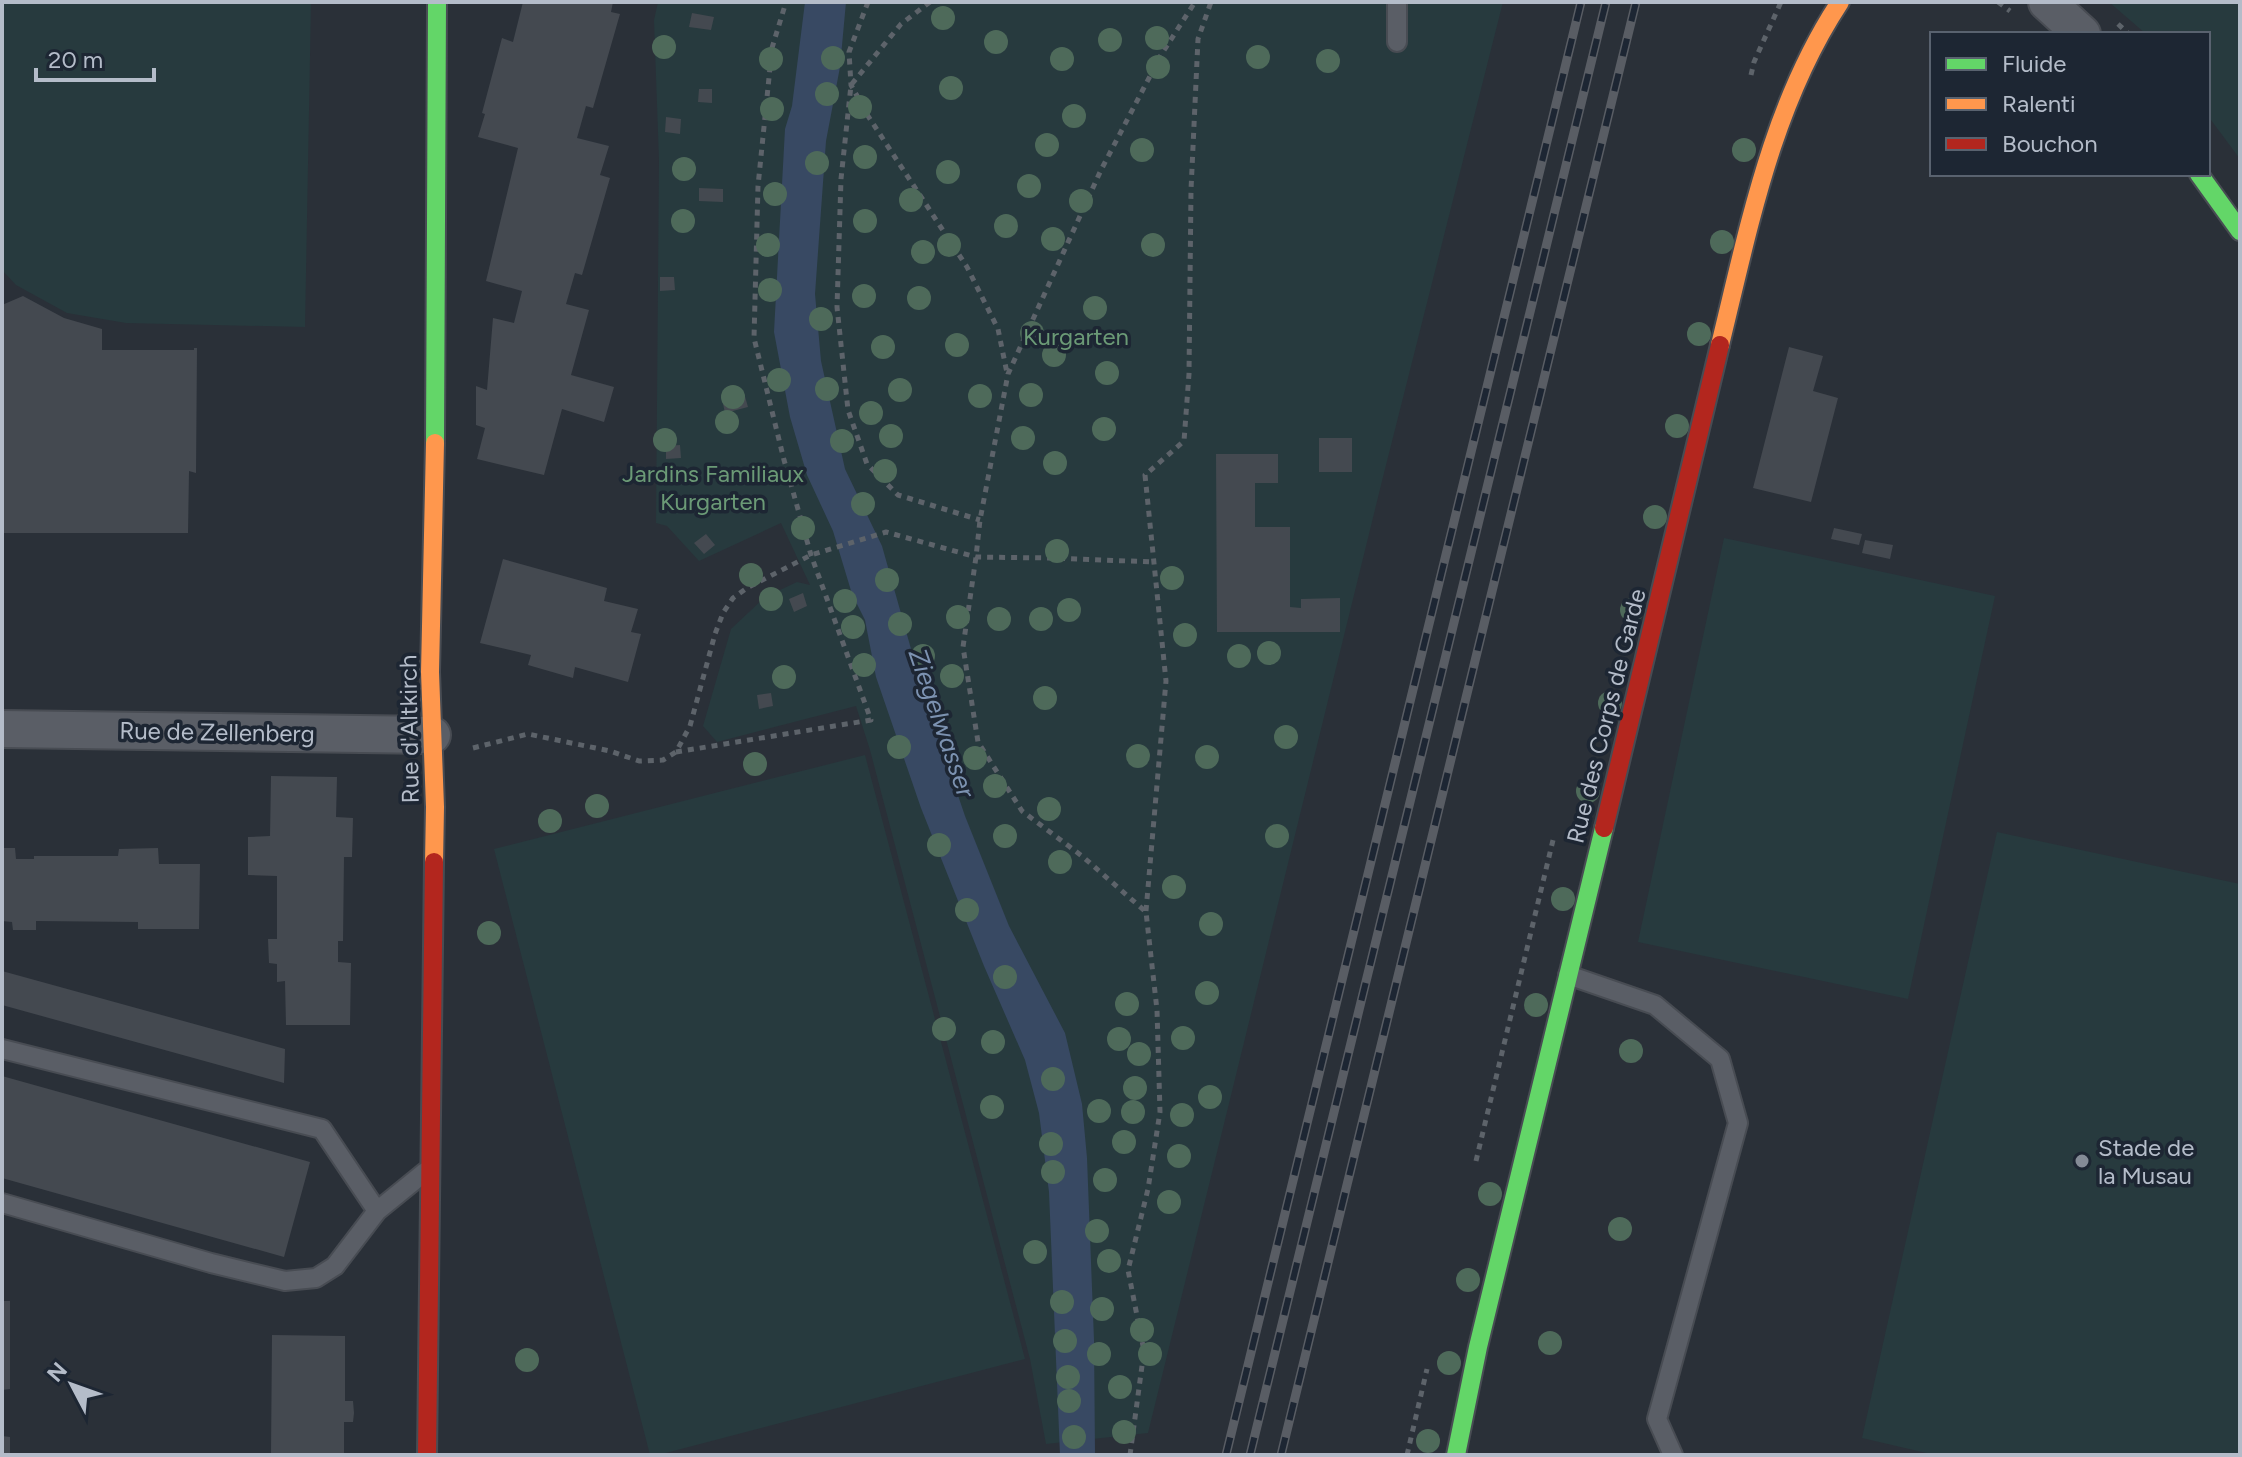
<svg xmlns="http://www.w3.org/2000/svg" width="2242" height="1457" viewBox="0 0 2242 1457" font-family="Figtree,sans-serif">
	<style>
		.green { fill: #273a3e }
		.water { fill: #384963 }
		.building { fill: #444950 }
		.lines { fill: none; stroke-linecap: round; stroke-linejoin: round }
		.lane-casing { stroke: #484c53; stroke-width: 22 }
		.street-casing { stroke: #484c53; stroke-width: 40 }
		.fast-casing { stroke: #484c53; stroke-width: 22 }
		.slow-casing { stroke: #484c53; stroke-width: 22 }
		.jam-casing { stroke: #484c53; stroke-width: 22 }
		.path { stroke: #5d636a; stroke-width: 5; stroke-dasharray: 6 6; stroke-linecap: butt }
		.lane { stroke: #5a5e66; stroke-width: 18 }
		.street { stroke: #5a5e66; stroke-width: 36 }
		.fast { stroke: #63d668; stroke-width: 18 }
		.slow { stroke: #ff974d; stroke-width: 18 }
		.jam { stroke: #b3261e; stroke-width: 18 }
		.rail-casing { stroke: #595d64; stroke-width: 9 }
		.rail { stroke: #1d2633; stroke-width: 6; stroke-dasharray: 18; stroke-linecap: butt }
		.tree { fill: #4e6a5a }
		.poi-dot { fill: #848b96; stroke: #1d2633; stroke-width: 3 }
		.labels { text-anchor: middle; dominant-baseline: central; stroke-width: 7; stroke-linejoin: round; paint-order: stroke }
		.park-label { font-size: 24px; fill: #6b9a76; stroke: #1d2633 }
		.street-label { font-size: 24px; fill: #b4bcc9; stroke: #1d2633 }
		.poi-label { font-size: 24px; fill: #b4bcc9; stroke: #1d2633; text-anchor: start }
		.water-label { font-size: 26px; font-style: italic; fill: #7c92b1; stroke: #1d2633 }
	</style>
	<rect width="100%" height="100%" fill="#2a3038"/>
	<path class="green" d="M2,2H311L305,327L126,323L67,313L16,285L2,270Z
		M658,2H1503L1383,477L1148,1433L1046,1444L1030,1359L870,750L856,706L717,742L703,726L731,629L765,597L797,582L810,585L781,523L699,561L667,526L656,523L659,160L654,20Z
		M2109,2H2240V159L2208,116V34H2146Z
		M1724,538L1995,596L1908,999L1638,942Z
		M865,755L1025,1359L658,1455H650L494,849Z
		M1997,832L2240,884V1455H1935L1862,1438Z"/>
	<path class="water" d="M805,2H846L840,67L826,141L815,294L821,361L845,469L882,546L924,695L965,816L1009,926L1065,1033L1082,1104L1087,1158L1094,1340L1095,1455H1060L1049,1192L1039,1113L1025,1060L984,966L921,808L876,677L865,620L852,594L833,531L807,475L790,417L774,332L785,129L792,106Z"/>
	<path class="building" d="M523,2H613L611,12L620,14L593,108L586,106L577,138L609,146L600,175L610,178L582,275L575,273L566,304L589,310L571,375L614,387L604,422L562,409L544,475L477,459L485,428L476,425V386L487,390L493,318L514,323L522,291L486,281L518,148L478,137L485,114L482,113L502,38L513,42Z
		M692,13L714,17L711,30L689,27Z
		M699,89H712V103L698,102Z
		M666,117L681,119L680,134L665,132Z
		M699,188L723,189V202L699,201Z
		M660,277H674L675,290L660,291Z
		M23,296L64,318L102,329V350H194V348H197L196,473L189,471L188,533H2V305Z
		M1789,347L1823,356L1813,391L1838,398L1811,502L1753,488Z
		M744,393L748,407L725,413L722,399Z
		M1319,438H1352V472H1319Z
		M680,445L681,458L666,459V446Z
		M1216,454H1278V483H1255V527H1290V607L1301,608V599L1340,598V632H1217Z
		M1834,528L1862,534L1859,545L1831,539Z
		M706,534L715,545L704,554L694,543Z
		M1865,540L1893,545L1890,559L1862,553Z
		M503,559L607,588L604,601L638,609L631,632L641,634L628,682L575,667L573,678L528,665L531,655L480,643Z
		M803,593L807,606L794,612L789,599Z
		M771,693L773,706L759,709L757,695Z
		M271,776L337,777L336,817L353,818L352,857H344L343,941H338V962L351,963L350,1025H286L285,981L277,982V964L269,963L268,939H277V876L248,875V837L270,836Z
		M2,848H15L16,859H34V856H118L119,849L158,848L159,864H200L199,929H138V922L36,921V930H13L12,922L2,921Z
		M2,971L285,1049L284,1083L2,1005Z
		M2,1076L310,1162L284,1257L2,1178Z
		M2,1301H10V1389L2,1390Z
		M272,1335L345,1336V1401H353L354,1413L353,1422H344V1455H271Z
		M2,1436L10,1437V1455H2Z"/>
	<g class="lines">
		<defs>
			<path id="lane" d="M1397,2V42
				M1568,975L1655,1005L1720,1059L1738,1123L1657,1419L1673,1455
				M2,1049L322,1129L377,1211
				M2,1203L211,1263L285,1281L316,1278L335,1266L377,1211L425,1172"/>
			<path id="street" d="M2047,2L2082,34
				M2,729L432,735"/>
			<path id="fast" d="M2199,174L2240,231
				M435,443L437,2
				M1456,1455L1478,1347L1604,828"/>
			<path id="slow" d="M1720,345C1749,227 1772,105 1840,2
				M434,862L435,807L430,672L435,443"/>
			<path id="jam" d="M1604,828L1720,345
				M427,1455L434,862"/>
		</defs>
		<use href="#lane" class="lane-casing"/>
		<use href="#street" class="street-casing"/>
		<use href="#fast" class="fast-casing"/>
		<use href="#slow" class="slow-casing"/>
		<use href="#jam" class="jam-casing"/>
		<path class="path" d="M868,2L849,52L851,85L868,116L967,267L998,329L1007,373
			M930,2L901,24L851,85L841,179L837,307L848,410L867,464L898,495L980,520
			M1998,2L2010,11
			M2118,24L2129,34
			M1751,75L1754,62L1781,2
			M473,748L528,734L610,751L639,761L663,760L676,752L690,726L715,634L723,613L733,598L747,588L811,555L886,532L976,557L1051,558L1154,562
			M676,752L871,720L811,555L784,460L754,338L758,186L772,48L786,2
			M1146,911L1166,681L1145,475L1184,441L1189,374L1191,190L1198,39L1211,2
			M1476,1161L1554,836
			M1130,1455L1144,1351L1128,1270L1148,1189L1160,1112L1157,1010L1146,912L1082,856L1022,811L978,742L963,647L976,557L980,520L1008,374L1101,170L1161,55L1195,2
			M1407,1455L1427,1369"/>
		<use href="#lane" class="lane"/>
		<use href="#street" class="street"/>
		<use href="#fast" class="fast"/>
		<use href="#slow" class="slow"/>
		<use href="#jam" class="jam"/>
		<defs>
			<path id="rail" d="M1226,1455L1581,2
				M1250,1455L1606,2
				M1281,1455L1636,2"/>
		</defs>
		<use href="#rail" class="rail-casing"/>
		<use href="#rail" class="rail"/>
	</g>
	<g class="tree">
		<circle cx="943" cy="18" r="12"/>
		<circle cx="1157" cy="38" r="12"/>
		<circle cx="1110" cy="40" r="12"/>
		<circle cx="996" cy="42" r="12"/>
		<circle cx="664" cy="47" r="12"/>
		<circle cx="1258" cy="57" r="12"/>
		<circle cx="833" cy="58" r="12"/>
		<circle cx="771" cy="59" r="12"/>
		<circle cx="1062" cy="59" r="12"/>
		<circle cx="1328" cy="61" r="12"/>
		<circle cx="1158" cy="67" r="12"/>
		<circle cx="951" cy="88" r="12"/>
		<circle cx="827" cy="94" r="12"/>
		<circle cx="860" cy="107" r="12"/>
		<circle cx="772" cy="109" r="12"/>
		<circle cx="1074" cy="116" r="12"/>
		<circle cx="1047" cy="145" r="12"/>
		<circle cx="1142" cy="150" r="12"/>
		<circle cx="1744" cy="150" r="12"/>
		<circle cx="865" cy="157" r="12"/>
		<circle cx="817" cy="163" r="12"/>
		<circle cx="684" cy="169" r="12"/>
		<circle cx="948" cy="172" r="12"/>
		<circle cx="1029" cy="186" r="12"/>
		<circle cx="775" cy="194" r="12"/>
		<circle cx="911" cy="200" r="12"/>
		<circle cx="1081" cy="201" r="12"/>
		<circle cx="683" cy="221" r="12"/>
		<circle cx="865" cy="221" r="12"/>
		<circle cx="1006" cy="226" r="12"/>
		<circle cx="1053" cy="239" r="12"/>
		<circle cx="1722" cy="242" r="12"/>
		<circle cx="768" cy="245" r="12"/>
		<circle cx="949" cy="245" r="12"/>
		<circle cx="1153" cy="245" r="12"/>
		<circle cx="923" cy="252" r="12"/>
		<circle cx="770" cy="290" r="12"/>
		<circle cx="864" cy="296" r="12"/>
		<circle cx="919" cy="298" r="12"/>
		<circle cx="1095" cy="308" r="12"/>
		<circle cx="821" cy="319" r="12"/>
		<circle cx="1032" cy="333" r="12"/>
		<circle cx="1699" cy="334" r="12"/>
		<circle cx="957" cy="345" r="12"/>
		<circle cx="883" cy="347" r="12"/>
		<circle cx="1054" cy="355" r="12"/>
		<circle cx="1107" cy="373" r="12"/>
		<circle cx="779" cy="380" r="12"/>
		<circle cx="827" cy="389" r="12"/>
		<circle cx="900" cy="390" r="12"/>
		<circle cx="1031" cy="395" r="12"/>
		<circle cx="980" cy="396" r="12"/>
		<circle cx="733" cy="397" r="12"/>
		<circle cx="871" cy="413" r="12"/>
		<circle cx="727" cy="422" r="12"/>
		<circle cx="1677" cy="426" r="12"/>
		<circle cx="1104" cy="429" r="12"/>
		<circle cx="891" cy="436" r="12"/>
		<circle cx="1023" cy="438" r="12"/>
		<circle cx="665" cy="440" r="12"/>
		<circle cx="842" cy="441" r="12"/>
		<circle cx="1055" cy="463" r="12"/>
		<circle cx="885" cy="471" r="12"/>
		<circle cx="863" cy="504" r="12"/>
		<circle cx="1655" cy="517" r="12"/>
		<circle cx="803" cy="528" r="12"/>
		<circle cx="1057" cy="551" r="12"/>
		<circle cx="751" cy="575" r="12"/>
		<circle cx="1172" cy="578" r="12"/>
		<circle cx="887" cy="580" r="12"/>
		<circle cx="771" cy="599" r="12"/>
		<circle cx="845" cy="601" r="12"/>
		<circle cx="1069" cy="610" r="12"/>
		<circle cx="1632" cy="610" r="12"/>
		<circle cx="958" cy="617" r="12"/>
		<circle cx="999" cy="619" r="12"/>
		<circle cx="1041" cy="619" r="12"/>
		<circle cx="900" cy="624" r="12"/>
		<circle cx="853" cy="627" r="12"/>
		<circle cx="1185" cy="635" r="12"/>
		<circle cx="1269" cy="653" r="12"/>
		<circle cx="923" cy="656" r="12"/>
		<circle cx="1239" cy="656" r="12"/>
		<circle cx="864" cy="665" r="12"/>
		<circle cx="952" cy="676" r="12"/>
		<circle cx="784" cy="677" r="12"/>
		<circle cx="1045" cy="698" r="12"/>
		<circle cx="1610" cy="703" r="12"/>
		<circle cx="1286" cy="737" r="12"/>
		<circle cx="899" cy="747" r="12"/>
		<circle cx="1138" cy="756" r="12"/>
		<circle cx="1207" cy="757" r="12"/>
		<circle cx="975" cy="758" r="12"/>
		<circle cx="755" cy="764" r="12"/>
		<circle cx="995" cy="786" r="12"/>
		<circle cx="1588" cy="791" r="12"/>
		<circle cx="597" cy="806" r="12"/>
		<circle cx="1049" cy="809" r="12"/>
		<circle cx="550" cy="821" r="12"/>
		<circle cx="1005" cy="836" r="12"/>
		<circle cx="1277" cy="836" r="12"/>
		<circle cx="939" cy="845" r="12"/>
		<circle cx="1060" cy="862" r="12"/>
		<circle cx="1174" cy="887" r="12"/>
		<circle cx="1563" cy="899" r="12"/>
		<circle cx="967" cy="910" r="12"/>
		<circle cx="1211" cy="924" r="12"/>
		<circle cx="489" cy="933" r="12"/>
		<circle cx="1005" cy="977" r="12"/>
		<circle cx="1207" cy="993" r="12"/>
		<circle cx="1127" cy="1004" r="12"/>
		<circle cx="1536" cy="1005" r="12"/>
		<circle cx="944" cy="1029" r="12"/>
		<circle cx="1183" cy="1038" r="12"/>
		<circle cx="1119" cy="1039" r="12"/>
		<circle cx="993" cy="1042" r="12"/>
		<circle cx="1631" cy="1051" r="12"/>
		<circle cx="1139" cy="1054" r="12"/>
		<circle cx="1053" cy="1079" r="12"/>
		<circle cx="1135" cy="1088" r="12"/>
		<circle cx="1210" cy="1097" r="12"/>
		<circle cx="992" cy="1107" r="12"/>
		<circle cx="1099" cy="1111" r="12"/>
		<circle cx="1133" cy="1112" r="12"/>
		<circle cx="1182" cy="1115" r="12"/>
		<circle cx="1124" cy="1142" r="12"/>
		<circle cx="1051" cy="1144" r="12"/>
		<circle cx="1179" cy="1156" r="12"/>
		<circle cx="1053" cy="1172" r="12"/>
		<circle cx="1105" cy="1180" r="12"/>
		<circle cx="1490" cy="1194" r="12"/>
		<circle cx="1169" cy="1202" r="12"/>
		<circle cx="1620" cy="1229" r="12"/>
		<circle cx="1097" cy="1231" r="12"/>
		<circle cx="1035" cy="1252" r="12"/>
		<circle cx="1109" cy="1261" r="12"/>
		<circle cx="1468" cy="1280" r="12"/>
		<circle cx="1062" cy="1302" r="12"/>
		<circle cx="1102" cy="1309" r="12"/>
		<circle cx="1142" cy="1330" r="12"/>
		<circle cx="1065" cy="1341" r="12"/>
		<circle cx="1550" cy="1343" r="12"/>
		<circle cx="1099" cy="1354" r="12"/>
		<circle cx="1150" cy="1354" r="12"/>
		<circle cx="527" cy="1360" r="12"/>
		<circle cx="1449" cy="1363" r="12"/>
		<circle cx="1068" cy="1377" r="12"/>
		<circle cx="1120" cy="1387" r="12"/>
		<circle cx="1069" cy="1401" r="12"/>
		<circle cx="1124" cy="1432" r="12"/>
		<circle cx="1074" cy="1437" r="12"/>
		<circle cx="1428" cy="1441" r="12"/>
	</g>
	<circle class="poi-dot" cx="2082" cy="1161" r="8"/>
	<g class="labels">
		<g class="park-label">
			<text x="1076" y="336">Kurgarten</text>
			<text x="713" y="473">Jardins Familiaux<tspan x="713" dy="28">Kurgarten</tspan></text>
		</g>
		<g class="street-label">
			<text transform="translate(1606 716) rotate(-76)">Rue des Corps de Garde</text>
			<text transform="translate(409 729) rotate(-91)">Rue d'Altkirch</text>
			<text transform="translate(217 732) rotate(1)">Rue de Zellenberg</text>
		</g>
		<g class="poi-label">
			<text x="2098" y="1147">Stade de<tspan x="2098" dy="28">la Musau</tspan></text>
		</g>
		<g class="water-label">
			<text transform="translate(942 723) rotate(71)">Ziegelwasser</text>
		</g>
	</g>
	<rect width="2242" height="1457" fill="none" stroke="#b4bcc9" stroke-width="8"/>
	<rect x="1930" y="32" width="280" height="144" fill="#1d2633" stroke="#59626f" stroke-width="2"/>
	<rect x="1946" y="58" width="40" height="12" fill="#63d668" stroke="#59626f" stroke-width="2"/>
	<text x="2002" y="72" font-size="24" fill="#b4bcc9">Fluide</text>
	<rect x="1946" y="98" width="40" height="12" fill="#ff974d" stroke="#59626f" stroke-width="2"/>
	<text x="2002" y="112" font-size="24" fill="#b4bcc9">Ralenti</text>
	<rect x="1946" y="138" width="40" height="12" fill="#b3261e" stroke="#59626f" stroke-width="2"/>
	<text x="2002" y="152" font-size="24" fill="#b4bcc9">Bouchon</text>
	<g transform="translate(72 1385) rotate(311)" stroke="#1d2633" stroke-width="6" paint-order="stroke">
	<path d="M0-6L14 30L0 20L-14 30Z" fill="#b4bcc9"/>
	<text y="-12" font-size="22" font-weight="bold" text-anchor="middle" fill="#b4bcc9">N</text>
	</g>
	<path d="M36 68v12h118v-12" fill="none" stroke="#b4bcc9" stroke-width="4"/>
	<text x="48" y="68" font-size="24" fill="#b4bcc9" stroke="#1d2633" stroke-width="6" paint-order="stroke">20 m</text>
</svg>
